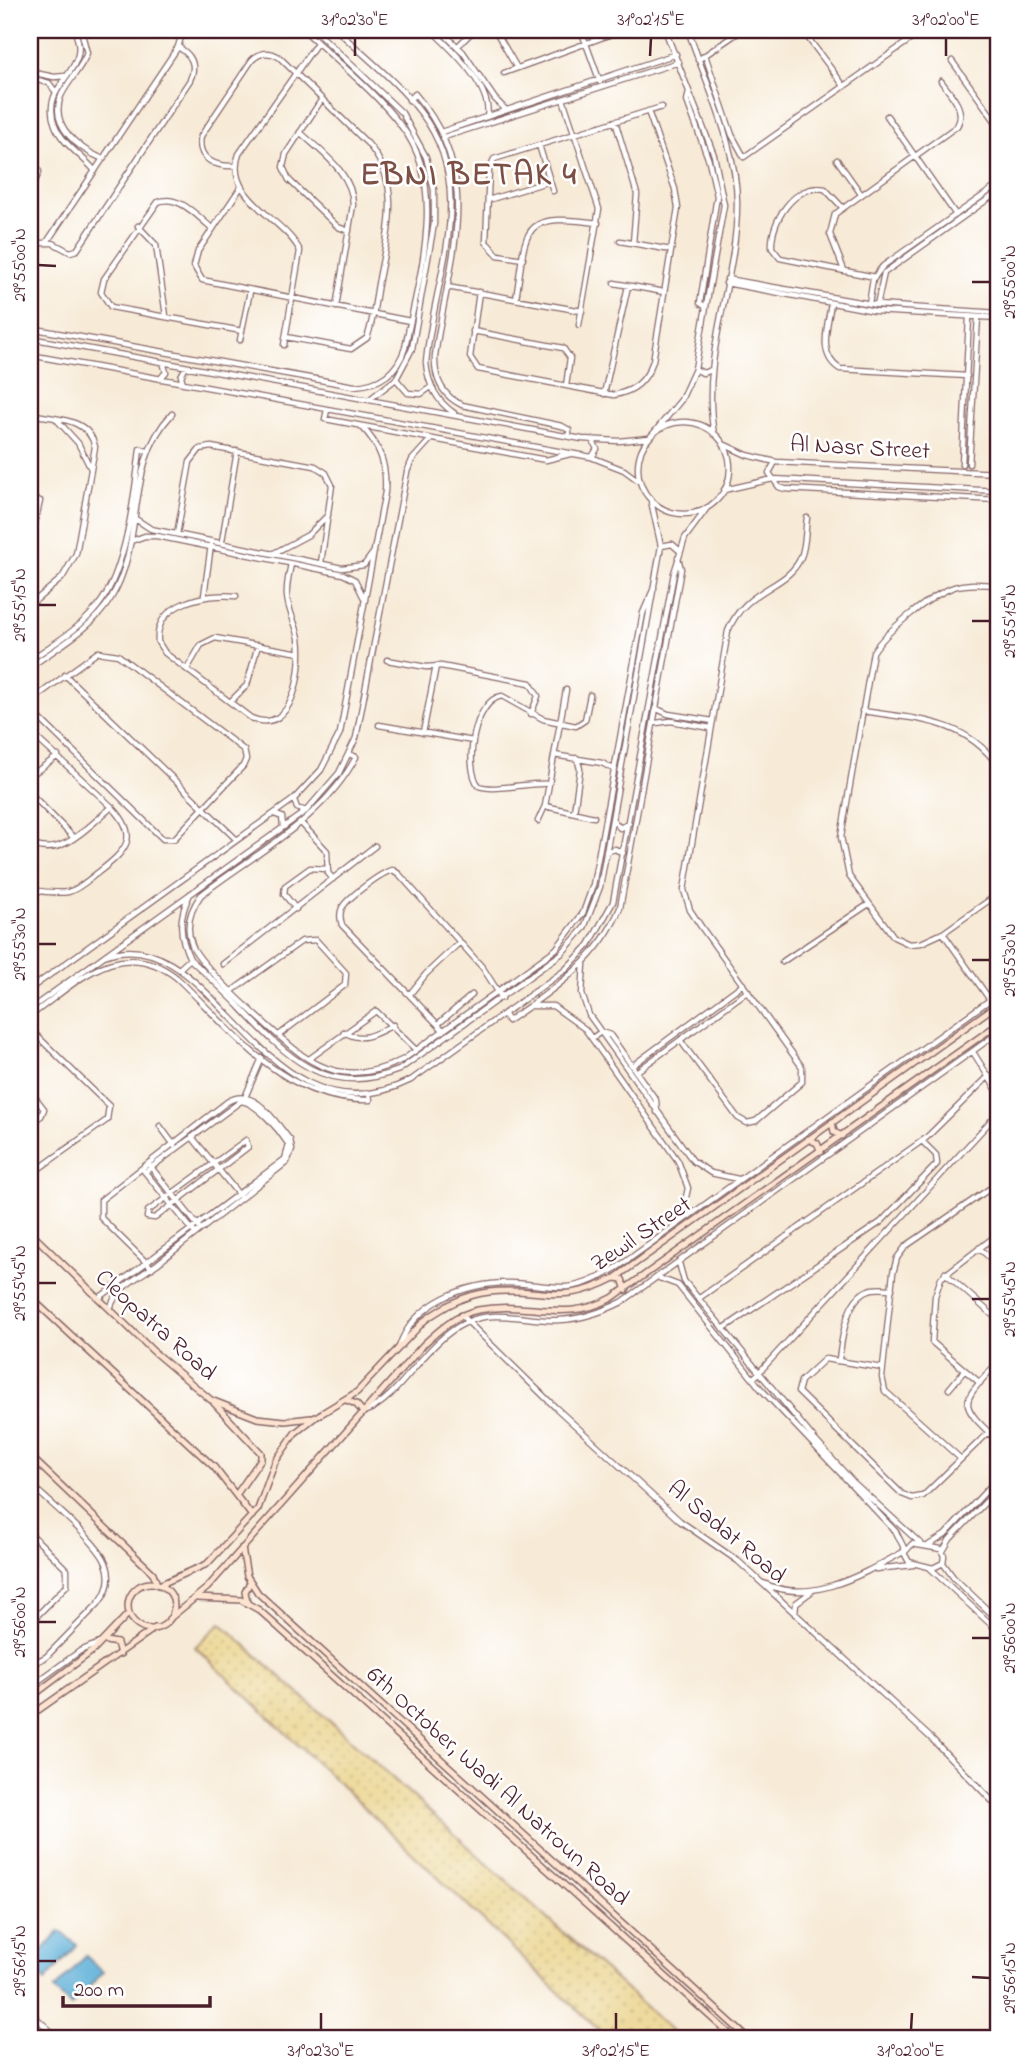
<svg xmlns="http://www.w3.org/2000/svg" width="1028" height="2069" viewBox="0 0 1028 2069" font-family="'Indie Flower',sans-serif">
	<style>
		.sand { fill: url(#sand-dots); stroke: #9c7c64; stroke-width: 2 }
		.water { fill: #5bafd7; stroke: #526781; stroke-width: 2 }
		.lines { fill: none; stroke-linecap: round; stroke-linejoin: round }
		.street-casing { stroke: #876667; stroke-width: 7 }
		.secondary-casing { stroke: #876667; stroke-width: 8 }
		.street { stroke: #fff; stroke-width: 4.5 }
		.secondary { stroke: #fde4d1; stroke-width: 5 }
		.ticks { fill: none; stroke: #4a1f2b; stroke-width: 2.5 }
		.labels { text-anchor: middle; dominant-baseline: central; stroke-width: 5; stroke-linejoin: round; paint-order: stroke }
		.street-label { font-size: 24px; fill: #4a1f2b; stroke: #fff }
		.district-label { font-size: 32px; font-weight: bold; letter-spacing: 2px; fill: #7d5045; stroke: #fff }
		.neatline { fill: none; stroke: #4a1f2b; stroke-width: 2.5 }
		.ticks-label { font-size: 18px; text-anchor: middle; fill: #4a1f2b }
	</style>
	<defs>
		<pattern id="sand-dots" width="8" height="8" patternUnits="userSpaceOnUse" patternTransform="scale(1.75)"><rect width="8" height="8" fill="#eeda9e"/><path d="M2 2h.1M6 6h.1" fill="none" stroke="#cebb88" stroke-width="1.8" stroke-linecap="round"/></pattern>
	</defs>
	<rect width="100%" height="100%" fill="#fff"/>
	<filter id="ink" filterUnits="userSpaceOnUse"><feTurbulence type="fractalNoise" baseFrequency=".0143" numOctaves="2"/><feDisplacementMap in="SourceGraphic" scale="14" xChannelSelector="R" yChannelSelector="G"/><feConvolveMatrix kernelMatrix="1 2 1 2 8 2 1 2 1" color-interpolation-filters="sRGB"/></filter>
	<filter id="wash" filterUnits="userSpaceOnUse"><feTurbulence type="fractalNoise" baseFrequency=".00686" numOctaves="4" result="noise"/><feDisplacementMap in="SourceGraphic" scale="28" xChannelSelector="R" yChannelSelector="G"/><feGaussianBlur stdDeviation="1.57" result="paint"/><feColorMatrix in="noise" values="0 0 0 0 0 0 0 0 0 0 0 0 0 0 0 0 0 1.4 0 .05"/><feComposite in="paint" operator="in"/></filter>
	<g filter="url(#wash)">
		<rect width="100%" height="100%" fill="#f7ead6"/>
		<path class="sand" d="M221,1623L681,2039H608L195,1647Z"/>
		<path class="water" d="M60,1931L77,1945L45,1981L30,1965Z
			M86,1956L103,1972L71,2006L54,1990Z"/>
	</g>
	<g filter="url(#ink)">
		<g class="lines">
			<defs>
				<path id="street" d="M74,30C95,72 38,82 55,125C62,144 83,156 95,171
					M81,30L87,53C81,69 68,81 61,96C49,126 79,149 103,159
					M315,30L402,113L426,157L434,190V224L412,349L396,379L370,399
					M337,30C365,57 398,82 421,113C480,190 433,278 426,363C428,384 436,401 454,413
					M431,30C451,48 493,88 487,117
					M440,30L463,52L495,99L506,110
					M495,30L517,68
					M581,30L600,82
					M688,30C706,83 738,149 737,205C737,282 700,356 714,434
					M802,30L844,86
					M500,35L515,30
					M458,46L474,30
					M998,53L992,62L998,78
					M705,55L732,135L744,157L924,30
					M698,60L742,30
					M952,61L998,125
					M30,72L54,77L65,76
					M504,73L623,30
					M30,78L49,83L55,91
					M689,92L687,101L709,161L717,196L700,303L706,307
					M322,99L286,154L283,167L289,180L338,227L349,231
					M563,99L599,209L579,325
					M409,100L415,94C487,177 448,260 435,356C434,378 441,395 462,405L562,426L569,430V436
					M887,116L956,215
					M615,121L637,194L633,243
					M300,132C321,152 353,173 353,205L336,307
					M441,132L676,54
					M444,137L679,62
					M539,145L553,191
					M30,151L39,172L30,193
					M837,160L861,194
					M236,166C216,167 196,160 201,136L252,60C260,52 269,51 279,57L368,144C403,185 388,231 379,279C375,298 374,320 367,338L351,349L286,337
					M241,187L198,251L194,266L202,280L410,321
					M488,200L550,181
					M843,208L825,189C795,182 770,222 772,248L780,258L875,277
					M138,226L156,245L166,316
					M213,229C197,216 179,194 158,202L104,279L101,292L111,307L242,331
					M620,241L671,250
					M47,242L178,47L183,30
					M30,243H53L70,252L77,250L190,80C197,65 192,55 178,47
					M523,259L498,255L486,242L489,170L494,159L662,107
					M844,270L830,234L835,214L957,126C967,109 950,94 941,81
					M727,279L877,305L998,313
					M614,283L664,292
					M726,283L875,311L998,318
					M447,287L582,311
					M479,292L470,357L478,369L614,395C635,391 646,381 653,361L678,208L675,189L648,111
					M516,299C527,229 518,212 598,223
					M831,303C828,326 817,355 840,369L967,376
					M869,304L873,279L883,266L998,185
					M877,305L884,273L998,192
					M30,328L354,386C379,385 397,373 405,348C418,280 449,187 402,127C375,91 336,61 304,30
					M473,331L563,348L570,358L566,386
					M30,338L582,439L619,441L649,438
					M240,340L250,291
					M284,345L300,251C285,219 223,197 239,154L317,43
					M30,355L591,457L624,470L639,481
					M695,369L703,373L711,370
					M160,379L166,372L163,362
					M396,379L408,393L421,394L431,387
					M183,383L181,376L186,367
					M604,394L628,286
					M327,410L325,419L546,460L570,454
					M30,414C54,419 89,417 95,447L76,554L62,578L30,605
					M56,419L78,443L91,469
					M638 468a46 46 0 1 1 92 0a46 46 0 1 1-92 0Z
					M653,434L681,400L695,369L724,205L714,155L665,30
					M723,444L747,455L776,462L998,473
					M592,457L597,449L593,441
					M775,462L769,473L779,487L785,489L998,500
					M962,464L969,317
					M969,464L978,317
					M724,490L773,479L998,491
					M30,499L40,501L30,545
					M134,518L151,529L342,568L364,565L373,553
					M177,534L190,462L200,449L211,447L315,466L326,473L332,485L321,563
					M131,541L145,536H157L343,574L355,580L365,600
					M222,541L237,451
					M661,546L672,544L680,551
					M274,553L308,535L328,515
					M998,585C984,585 968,582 954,587C931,595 886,631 873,652L841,837L849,876L894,937L909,944L921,943L943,933L998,894
					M204,596L211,545
					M236,596C208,593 154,602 158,642L165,653L251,718C295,737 303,666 299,638C296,623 288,611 287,596C286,585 289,574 291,564
					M98,652L118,655L244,750L246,759L243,766L174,839H163L31,710L33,699Z
					M30,660C53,644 80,629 98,606C126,572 135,493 140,449L147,451
					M387,660L426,667L441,666L530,683L538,696L531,714
					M30,667C58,647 93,628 111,598C146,541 124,464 172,414
					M187,669L201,645L215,638L300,653
					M65,675L237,840
					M230,702L247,685L258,645
					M657,709L668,714L713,721
					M862,711C915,719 966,719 998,766
					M656,723L671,721L711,728
					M379,725L473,741
					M30,732L112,807C140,836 127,850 100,871C90,878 80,889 68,892C56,894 42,891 30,890
					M423,733L436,666
					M349,754L356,757C323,820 255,853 201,895C190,910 185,927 192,945C199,966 282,1040 302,1055C312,1062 325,1068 336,1071C360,1076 383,1070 404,1059L556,949L583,913L593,885L643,613L654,588
					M554,755L602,763L615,770
					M30,776L58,756
					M549,784C529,782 495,792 479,786C463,767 474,700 502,696L543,719L576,726L585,720L590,695
					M30,793L73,837
					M294,800L297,808L306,811
					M545,806L594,817
					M574,812L580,769L577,758
					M274,814L282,817L283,827
					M613,820L620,828L629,823
					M538,821L545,806L566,690
					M301,823L327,851L328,873L333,879
					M30,843C60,861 89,825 112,807
					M606,852L615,849L623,853
					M190,894C178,918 179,936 190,959C207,975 225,991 241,1008C288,1058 326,1098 399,1070L561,954L584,928L600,887L661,546L651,501
					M296,909L284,894L285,886L310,868L327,869
					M943,933L990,1000
					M104,956C215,915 262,1154 411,1080L565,970L589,945L613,902L674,573L685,538L707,508
					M782,962L869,904
					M223,964L375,846
					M584,964L582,994L589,1015L693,1161L711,1173L738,1179
					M179,969L190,959
					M30,989L294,799L321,770L340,733L385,492C387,465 380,445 361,426
					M232,991L302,941L316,940L346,973L345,985L279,1035
					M410,994L426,974L460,942
					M532,1006H553L585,1029L678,1161L688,1188L681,1220
					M30,1009L306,811L339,773L356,738L407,472L412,460L431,439
					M504,1015L508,1021C553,990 599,960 620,908L681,569L678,558
					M30,1016C76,983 121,933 177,978C235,1033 283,1102 370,1100L369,1093
					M438,1024L472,995
					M30,1029L109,1106L107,1120L30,1175
					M444,1031L342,925C340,919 339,914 342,908C347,898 383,871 393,870L399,874L483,968L502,998
					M344,1032C363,1043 375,1034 393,1025
					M592,1038L601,1032L610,1035L656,1100L657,1112
					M680,1040L738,1118L747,1123L756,1121L802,1082V1067L702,928L690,910L684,890L728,631C745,587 788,589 801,557C806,545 805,531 807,518
					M973,1052L998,1092
					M309,1059L376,1011L416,1050
					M632,1066L743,984
					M636,1072L748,991
					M30,1091L44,1109L41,1116L30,1123
					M246,1095L262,1058
					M160,1126L174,1145
					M192,1137L239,1195
					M246,1140L248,1147L155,1218L147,1217L148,1211Z
					M150,1166L199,1227
					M144,1171L194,1232
					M979,1248L998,1265
					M679,1263L684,1281L814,1439L853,1482L921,1544
					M945,1273L998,1320
					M659,1278L678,1285L761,1389L896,1532L905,1550
					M99,1298L285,1159L289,1145C280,1131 258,1103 241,1101L145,1172
					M698,1299L926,1138L989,1076
					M110,1309C116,1287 139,1277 157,1264L287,1162L292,1150L290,1140C274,1121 254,1085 227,1102L101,1200V1218L152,1268
					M461,1315L555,1407L680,1521L738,1561L932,1739L998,1807
					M723,1329L881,1222L937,1164L936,1155L922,1141
					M399,1347C414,1302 466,1283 509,1283C529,1283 548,1288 568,1287C586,1285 602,1276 618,1267L998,994
					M839,1359C842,1339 846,1298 869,1290C876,1287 885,1289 892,1289
					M998,1362C961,1404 955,1401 998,1441
					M883,1368L825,1359L801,1381L798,1392L902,1494L912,1498L923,1496L989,1432
					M753,1379L998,1113
					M980,1383L932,1342L935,1296L941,1278L998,1234
					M949,1389L964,1371
					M366,1411C401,1398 424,1342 465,1323C494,1308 530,1322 560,1320C583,1319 602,1312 622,1302L998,1033
					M961,1459L885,1391L882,1377L893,1273L897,1258L906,1246L998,1183
					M30,1484C48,1501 98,1542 106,1563C112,1578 108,1592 98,1604L46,1657L30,1665
					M30,1533L67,1570V1585L30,1623
					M912,1544L941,1549L944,1556L943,1563L933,1568L909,1562L904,1553Z
					M929,1545L945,1535L998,1478
					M943,1551L950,1539L998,1489
					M943,1563L953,1577L998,1620
					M930,1568L998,1631
					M876,1569L913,1565
					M763,1583C810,1606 863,1574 905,1551
					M795,1614L796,1603L811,1592
					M30,1687L80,1651L102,1642
					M998,1945L995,1966L998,1987
					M30,2012L59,2039"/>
				<path id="secondary" d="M832,1122L834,1132L842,1136
					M808,1139L817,1143L821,1152
					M30,1232L154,1352L211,1400L257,1418L285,1421L311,1418
					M615,1278L622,1279L626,1290
					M30,1297L214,1467L252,1516
					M346,1400L356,1404L363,1412
					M214,1403L261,1453V1459L236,1495
					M30,1456L153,1573L157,1584
					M242,1548L247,1576L258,1593L749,2039
					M128 1606a23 23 0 1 1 46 0a23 23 0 1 1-46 0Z
					M159,1585L207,1564L258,1509L275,1462L295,1433L314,1418L357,1392L425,1320C445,1306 464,1295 489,1292C542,1286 559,1307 615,1278L998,1004
					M197,1598L241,1600L259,1610L735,2039
					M247,1602L245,1592L250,1582
					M169,1619L207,1588L424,1344C439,1330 457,1314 478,1310C527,1300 564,1324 612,1298L998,1024
					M106,1641L117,1643L120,1654
					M30,1698L95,1649L129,1613
					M30,1716L155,1628"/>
			</defs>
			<use href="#street" class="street-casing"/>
			<use href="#secondary" class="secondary-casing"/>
			<use href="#street" class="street"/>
			<use href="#secondary" class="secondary"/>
		</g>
	</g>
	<path class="ticks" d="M355,56V38M650,56L651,38M946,56V38M38,265L56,266M972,282H990M38,605H56M972,621H990M38,944H56M972,960H990M38,1283H56M972,1299H990M38,1622H56M972,1638H990M38,1961H56M972,1977L990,1978M321,2030V2013M616,2030V2013M911,2030L912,2013"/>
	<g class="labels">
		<g class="street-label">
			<text transform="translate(860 449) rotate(3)">Al Nasr Street</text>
			<text transform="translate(642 1235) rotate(-34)">Zewil Street</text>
			<text transform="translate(155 1326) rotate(42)">Cleopatra Road</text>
			<text transform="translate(726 1533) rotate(40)">Al Sadat Road</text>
			<text transform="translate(497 1787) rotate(42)">6th October, Wadi Al Natroun Road</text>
		</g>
		<g class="district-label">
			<text x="469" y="176">EBNI BETAK 4</text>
		</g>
	</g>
	<rect width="1028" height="2069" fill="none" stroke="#fff" stroke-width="77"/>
	<path d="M63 1996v10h147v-10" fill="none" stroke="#4a1f2b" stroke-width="3.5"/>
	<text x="74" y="1996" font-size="21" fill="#4a1f2b" stroke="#ffffff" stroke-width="5" paint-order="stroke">200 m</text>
	<rect x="38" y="38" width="952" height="1992" class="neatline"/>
	<g class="ticks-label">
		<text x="355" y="25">31°02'30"E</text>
		<text x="651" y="25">31°02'15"E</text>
		<text x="946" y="25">31°02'00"E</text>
		<text transform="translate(19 265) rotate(-90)" y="6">29°55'00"N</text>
		<text transform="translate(1009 282) rotate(-90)" y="6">29°55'00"N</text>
		<text transform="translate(19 605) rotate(-90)" y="6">29°55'15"N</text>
		<text transform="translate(1009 621) rotate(-90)" y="6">29°55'15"N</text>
		<text transform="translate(19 944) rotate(-90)" y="6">29°55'30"N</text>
		<text transform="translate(1009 960) rotate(-90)" y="6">29°55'30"N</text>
		<text transform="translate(19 1283) rotate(-90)" y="6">29°55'45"N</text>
		<text transform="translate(1009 1299) rotate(-90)" y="6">29°55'45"N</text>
		<text transform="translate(19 1622) rotate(-90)" y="6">29°56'00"N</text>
		<text transform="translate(1009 1638) rotate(-90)" y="6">29°56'00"N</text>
		<text transform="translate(19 1961) rotate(-90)" y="6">29°56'15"N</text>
		<text transform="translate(1009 1978) rotate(-90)" y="6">29°56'15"N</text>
		<text x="321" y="2056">31°02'30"E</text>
		<text x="616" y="2056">31°02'15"E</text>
		<text x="911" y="2056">31°02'00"E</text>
	</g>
</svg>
